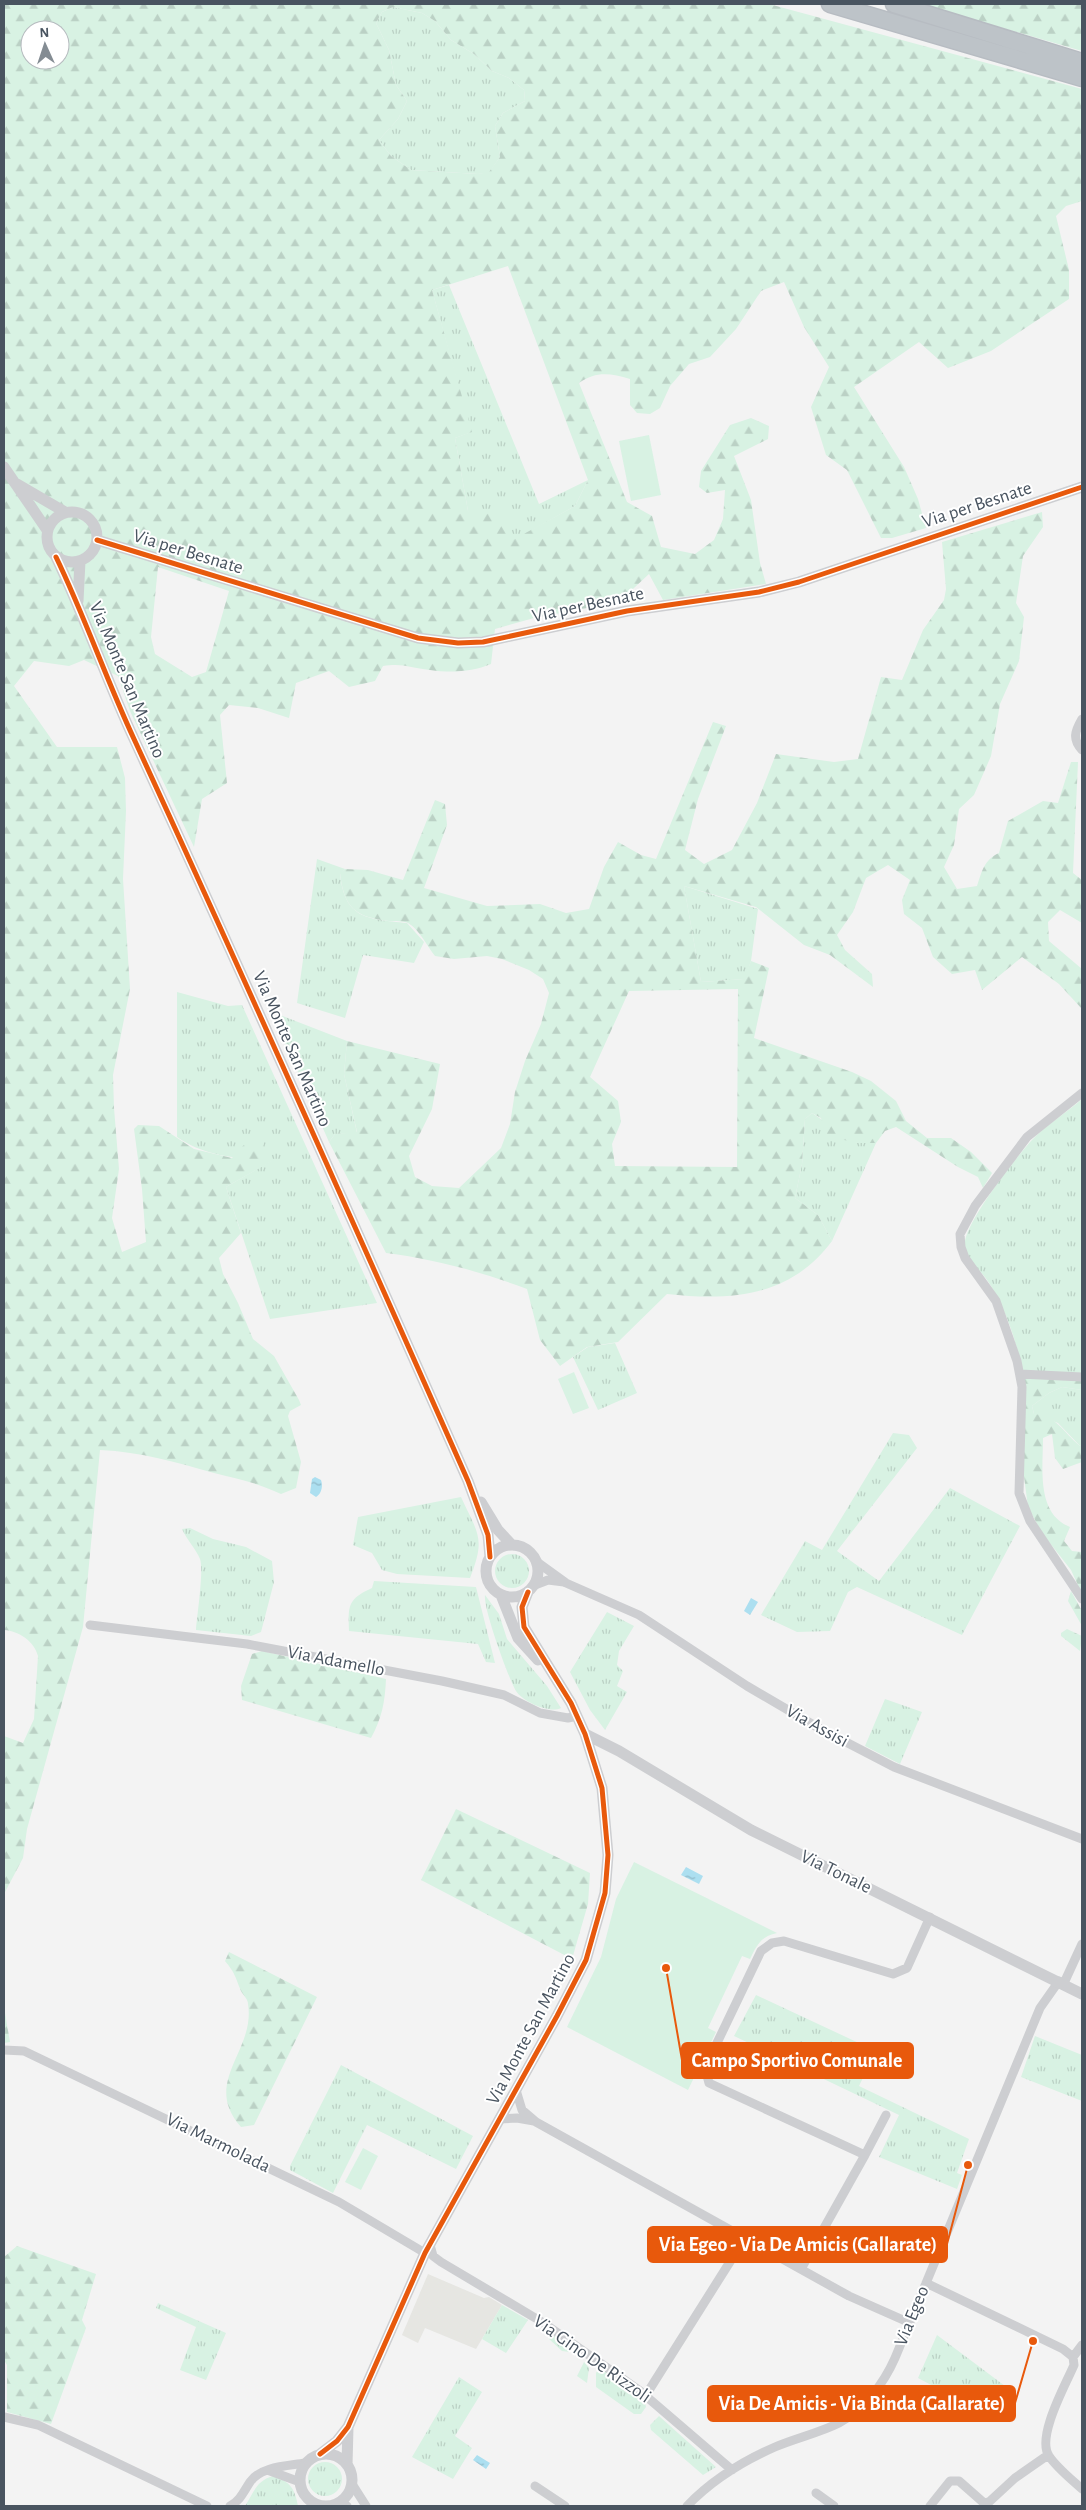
<svg xmlns="http://www.w3.org/2000/svg" width="1086" height="2510" viewBox="0 0 1086 2510" font-family="'Alegreya Sans',sans-serif">
	<style>
		.commercial { fill: #e6e6e2 }
		.grass { fill: url(#grass-tufts) }
		.forest { fill: url(#forest-firs); fill-rule: evenodd }
		.pitch { fill: #d8f2e3 }
		.water { fill: url(#water-ripples) }
		.lines { fill: none; stroke-linecap: round; stroke-linejoin: round }
		.motorway-casing { stroke: #b7bcc2; stroke-width: 19 }
		.minor { stroke: #cdced1; stroke-width: 9 }
		.tertiary { stroke: #cdced1; stroke-width: 11 }
		.motorway { stroke: #bdc3c8; stroke-width: 16 }
		.cycleway-casing { stroke: #fff; stroke-width: 8 }
		.cycleway { stroke: #e8590c; stroke-width: 5 }
		.labels { text-anchor: middle; dominant-baseline: central; stroke-width: 4; stroke-linejoin: round; paint-order: stroke }
		.street-label { font-size: 19px; fill: #495460; stroke: #fff }
		.leader { fill: none; stroke: #e8590c; stroke-width: 2 }
		.callout-dot { fill: #e8590c; stroke: #fff; stroke-width: 2 }
		.callout { fill: #e8590c; stroke: #e8590c; stroke-width: 2 }
		.callout-label { font-size: 20px; text-anchor: middle; font-weight: bold; fill: #fff }
	</style>
	<defs>
		<pattern id="grass-tufts" width="24" height="20" patternUnits="userSpaceOnUse" patternTransform="scale(1.25)"><rect width="24" height="20" fill="#d8f2e3"/><path d="M3 7l-1-3M5 7V3M7 7l1-3M15 17l-1-3M17 17v-4M19 17l1-3" fill="none" stroke="#bbd1c5"/></pattern>
		<pattern id="forest-firs" width="22" height="20" patternUnits="userSpaceOnUse" patternTransform="scale(1.25)"><rect width="22" height="20" fill="#d8f2e3"/><path d="M5 1l3.5 6h-7zM16 11l3.5 6h-7z" fill="#bbd1c5"/></pattern>
		<pattern id="water-ripples" width="26" height="14" patternUnits="userSpaceOnUse" patternTransform="scale(1.25)"><rect width="26" height="14" fill="#acdff0"/><path d="M2 4q2-2 4 0t4 0M15 11q2-2 4 0t4 0" fill="none" stroke="#8eb7c6"/></pattern>
	</defs>
	<rect width="100%" height="100%" fill="#f3f3f3"/>
	<path class="commercial" d="M428,2274L484,2298L489,2297L502,2305L476,2349L425,2328L418,2343L402,2335Z"/>
	<path class="grass" d="M393,7L422,13L435,21L451,40L474,54L492,71L509,78L524,90L525,101L503,113L495,126L500,157L489,173L478,174L411,170L391,156L379,140L398,119L407,101L396,85L389,50L376,23L382,12Z
		M449,285L539,504L588,480L575,506L509,543L468,511L455,438L471,432L432,290Z
		M317,859L345,869L340,874C345,919 367,919 407,923L424,942L414,963L363,955L345,1018L297,1003Z
		M684,886L758,909L751,961L745,979L701,982Z
		M177,992L228,1006L242,1005L377,1303L270,1319L226,1187L271,1161C237,1158 206,1157 177,1137Z
		M280,1015L347,1041L344,1074L357,1133L335,1134L329,1142L274,1018Z
		M1082,1099V1373L1022,1371C1017,1342 1006,1311 991,1286C983,1272 970,1264 965,1248C959,1229 1017,1156 1032,1140C1046,1125 1066,1113 1082,1099Z
		M812,1113L857,1143H876L832,1241L818,1215L795,1198L802,1164L805,1119Z
		M615,1343L637,1393L598,1410L573,1357L588,1347Z
		M1062,1387L1082,1390V1445L1080,1446L1058,1423L1034,1414L1032,1406L1049,1393Z
		M893,1433L909,1435L917,1448L837,1551L879,1581L950,1488L1020,1526L962,1635L857,1587L848,1592L830,1631L797,1632L761,1615L805,1541L822,1550Z
		M461,1497C478,1534 486,1538 470,1578L397,1574L382,1570L372,1553L353,1545L358,1517Z
		M190,1528L213,1539L246,1547L272,1561L274,1582L261,1632L251,1636L196,1630C197,1616 204,1570 200,1559C196,1549 187,1540 182,1529Z
		M495 1571a17 17 0 1 1 34 0a17 17 0 1 1-34 0Z
		M374,1581L476,1587L495,1663L486,1662L478,1644L349,1631C348,1605 348,1599 372,1588Z
		M485,1595L499,1614L507,1639L547,1686L561,1708C549,1714 522,1701 516,1691C508,1677 483,1608 485,1595Z
		M607,1612L634,1626L619,1651L617,1665L623,1671L617,1686L627,1692L605,1730L590,1710L570,1672Z
		M885,1699L922,1712L900,1764L865,1746Z
		M756,1995L876,2051L859,2086L969,2139L957,2173L962,2175L957,2189L879,2157L899,2115L734,2036Z
		M1035,2036L1082,2055V2101L1021,2077Z
		M341,2065L473,2136L456,2169L367,2125L333,2193L290,2170V2166Z
		M158,2303L226,2333L206,2380L180,2370L196,2327L156,2308Z
		M502,2305L528,2320L506,2353L482,2339Z
		M553,2334L571,2347L570,2352L562,2351L549,2339Z
		M937,2335L1017,2395L999,2421L918,2378Z
		M584,2362L589,2368L587,2383L577,2376Z
		M600,2367L645,2403L646,2407L641,2414H634L596,2387V2373Z
		M459,2377L482,2392L455,2436L472,2448L453,2479L412,2457Z
		M659,2416L716,2467L703,2475L651,2430L650,2425Z
		M308 2479a17 17 0 1 1 34 0a17 17 0 1 1-34 0Z
		M273,2476C290,2481 295,2489 298,2506H245C254,2492 256,2481 273,2476Z"/>
	<path class="forest" d="M4,4H769L1082,89V201L1066,206L1056,216L1069,270V299L991,351L948,368L919,342L854,387L904,467L918,499L926,528L892,538H881L847,470L826,455L811,407L829,367L804,327L784,282L761,291L736,329L710,357L689,364L670,386L660,408L650,414L637,413L630,405V379C610,373 596,371 579,383L627,502L652,516L661,547L695,554L714,540L723,519L725,490L707,493L699,487L701,471L730,425L751,418L769,426L768,439L734,456L751,500L760,563L766,584L663,600L649,574L619,602L534,618L495,629L491,664C472,672 451,673 430,670C410,668 404,663 383,666L375,681L349,687L329,671L296,683L289,718L258,708L229,705L220,715L227,783L202,799L194,847L130,711L118,676L84,660L69,666L34,661L14,686L57,747H117L125,778L126,811L123,879L130,989L113,1075L114,1108L119,1169L112,1218L122,1252L146,1242L142,1189L134,1129L138,1125L159,1126L194,1149L232,1158L251,1137L262,1141L272,1161L226,1187L241,1233L219,1258L223,1274L238,1303L253,1339L274,1356L299,1400L301,1405L290,1411L288,1416L301,1462L296,1488L281,1494C258,1483 238,1479 214,1473C175,1462 142,1452 100,1450L83,1627L27,1829L23,1858L4,1894V1736L23,1743L34,1719L38,1656C34,1641 19,1631 4,1630ZM393,7L422,13L435,21L451,40L474,54L492,71L509,78L524,90L525,101L503,113L495,126L500,157L489,172L478,174L411,170L391,156L379,140L398,119L407,101L396,85L389,50L376,23L382,12ZM30,30H60V60H30ZM508,266L588,480L575,506L509,542L506,515L468,511L455,438L472,432L432,290ZM158,567L229,591L206,672L192,677L155,654L151,637Z
		M920,4H1082V51Z
		M1042,512L1043,527L1023,556L1016,603L1024,617L1019,661L1000,704L991,756L974,795L959,809L954,845L944,867L957,889L977,886C982,871 984,860 999,853L1008,821L1043,801L1058,803L1071,762H1078L1073,873L1082,880V923L1060,910L1048,922L1049,941L1082,969V1009L1059,984L1022,957L982,990L975,970L952,974L933,957L922,928L904,914L902,900L910,880L888,865L866,878L853,912L837,935L845,950L872,974L873,987L830,955L804,945L756,907L684,886L701,982L744,979L751,961L769,968L754,1038L852,1072L871,1081L896,1101L906,1121L927,1138H951L971,1152L992,1173L983,1188L978,1177L958,1167L896,1127L885,1131L876,1143H857L827,1136L821,1118L812,1113L805,1119L802,1164L795,1198L818,1215L832,1241C790,1297 732,1301 667,1294L618,1342L587,1347L560,1366L540,1340L527,1289C482,1272 434,1259 386,1253L329,1142L335,1134L357,1132L344,1074L347,1041L440,1064L432,1109L409,1156L415,1177L432,1186L459,1188L501,1148L510,1124L515,1092L525,1061L541,1024L549,993L543,979L529,970L502,959L487,956L454,959L435,956C427,946 419,929 408,923C403,921 395,921 389,921C355,917 344,908 340,873L345,869L368,870L403,880L435,800L445,804L447,825L424,888L487,906L540,904L566,913L589,909L604,867L618,842L641,855L656,859L713,722L726,726L698,799L685,850L704,864L732,850L757,803L776,754L834,762L858,759L881,677L902,680L923,630L944,600L946,589L942,542ZM738,989L737,1167L615,1166L612,1144L621,1122L618,1101L590,1077L629,991Z
		M1028,1377L1082,1380V1390L1062,1387L1049,1393L1032,1406L1034,1414C1057,1416 1063,1432 1080,1446L1082,1445V1462L1063,1469L1055,1458L1052,1434L1043,1438C1043,1469 1036,1513 1070,1527L1064,1541L1072,1551L1082,1552V1594L1071,1570L1042,1533L1028,1507L1023,1469V1379Z
		M1071,1591L1082,1611V1626L1068,1601Z
		M1067,1629L1082,1636L1080,1651L1061,1636V1633Z
		M262,1651L386,1679C385,1702 382,1718 371,1738L242,1700L241,1686L252,1654Z
		M456,1809L590,1873L588,1904L572,1959L421,1880Z
		M229,1952L317,1997L254,2125L241,2127C201,2082 256,2051 248,2004C248,1999 243,1995 241,1991C235,1976 235,1973 225,1961Z
		M4,2007L10,2042L4,2043Z
		M17,2246L96,2274L82,2320L86,2328L51,2424L7,2412V2365L4,2360V2257Z"/>
	<path class="pitch" d="M649,435L661,495L631,501L619,441Z
		M574,1372L589,1408L573,1414L558,1379Z
		M634,1862L777,1933C761,1936 757,1945 750,1959L742,1956L708,2028L716,2032L688,2090L567,2027L601,1957L616,1899Z
		M363,2148L378,2156L361,2190L345,2182Z"/>
	<path class="water" d="M315,1477L321,1480C323,1485 322,1494 316,1497L310,1493L312,1479Z
		M751,1598L758,1602L750,1615L744,1611Z
		M686,1867L703,1876L699,1884L681,1875Z
		M477,2455L490,2463L486,2469L473,2460Z"/>
	<g class="lines">
		<defs>
			<path id="motorway" d="M830,4L1082,78
				M894,4L1082,62"/>
		</defs>
		<use href="#motorway" class="motorway-casing"/>
		<path class="minor" d="M1082,719C1075,731 1072,739 1082,750
			M1082,1093L1027,1137L975,1206L960,1234L961,1247L965,1258L996,1301L1017,1361L1022,1387L1019,1493L1030,1521L1082,1599
			M1020,1374L1082,1377
			M537,1562L566,1583L639,1615L747,1686L817,1727L894,1767L1082,1839
			M535,1585L548,1580L564,1582
			M90,1625L247,1644L442,1681L504,1695L540,1713L568,1718L577,1716
			M1064,1983L1082,1944
			M4,2050L24,2051L339,2202L425,2253
			M516,2090L522,2110L536,2122L849,2296L910,2323
			M499,2119L517,2118L534,2121
			M865,2155L886,2115
			M430,2245L433,2256L441,2262L542,2322L640,2391L732,2470
			M801,2269L865,2155L709,2083L705,2068L761,1951L772,1943L784,1941L893,1974L907,1968L930,1917
			M926,2283L1063,2349L1073,2357L1074,2365C1066,2384 1036,2437 1049,2456C1057,2468 1071,2479 1082,2489
			M1073,2357L1082,2345
			M646,2395L745,2238
			M4,2417L38,2425L207,2506
			M270,2471L300,2482
			M352,2484L366,2506
			M535,2486L565,2506
			M816,2493L834,2506
			M337,2503L347,2506
			M230,2506C240,2501 244,2491 250,2482C261,2466 288,2466 305,2463
			M687,2506C711,2481 743,2461 775,2447C796,2438 819,2433 839,2423C864,2410 884,2383 895,2358L1040,2008L1059,1981
			M930,2506L950,2481H959L984,2503L989,2502L1015,2478L1048,2455"/>
		<path class="tertiary" d="M4,467L47,530
			M17,484L65,512
			M47 537a25 25 0 1 1 50 0a25 25 0 1 1-50 0Z
			M97,540L418,638L458,643L483,642L627,611L759,592L799,582L1082,487
			M56,557C85,617 106,679 134,739C248,986 358,1233 468,1481L488,1535L490,1557
			M78,601L80,561
			M481,1502L498,1530L512,1545
			M486 1571a26 26 0 1 1 52 0a26 26 0 1 1-52 0Z
			M501,1595L518,1638L538,1660
			M585,1734L619,1751L751,1830L1082,1994
			M320,2454L337,2441L348,2427L425,2253L557,2016L586,1960L605,1893L608,1855L602,1788L585,1734L571,1703L524,1627L522,1607L528,1592
			M300 2480a26 26 0 1 1 52 0a26 26 0 1 1-52 0Z
			M347,2465L348,2427"/>
		<use href="#motorway" class="motorway"/>
		<defs>
			<path id="cycleway" d="M97,540L418,638L458,643L483,642L627,611L759,592L799,582L1082,487
				M56,557C85,617 106,679 134,739C248,986 358,1233 468,1481L488,1535L490,1557
				M320,2454L337,2441L348,2427L425,2253L557,2016L586,1960L605,1893L608,1855L602,1788L585,1734L571,1703L524,1627L522,1607L528,1592"/>
		</defs>
		<use href="#cycleway" class="cycleway-casing"/>
		<use href="#cycleway" class="cycleway"/>
	</g>
	<g class="labels">
		<g class="street-label">
			<text transform="translate(977 505) rotate(-18)">Via per Besnate</text>
			<text transform="translate(188 552) rotate(17)">Via per Besnate</text>
			<text transform="translate(588 605) rotate(-12)">Via per Besnate</text>
			<text transform="translate(127 680) rotate(67)">Via Monte San Martino</text>
			<text transform="translate(292 1049) rotate(66)">Via Monte San Martino</text>
			<text transform="translate(336 1661) rotate(11)">Via Adamello</text>
			<text transform="translate(817 1726) rotate(29)">Via Assisi</text>
			<text transform="translate(836 1872) rotate(26)">Via Tonale</text>
			<text transform="translate(531 2029) rotate(-62)">Via Monte San Martino</text>
			<text transform="translate(218 2143) rotate(26)">Via Marmolada</text>
			<text transform="translate(912 2316) rotate(-68)">Via Egeo</text>
			<text transform="translate(592 2359) rotate(35)">Via Gino De Rizzoli</text>
		</g>
	</g>
	<path class="leader" d="M666 1968L682 2060M968 2165L947 2244M1033 2341L1015 2403"/>
	<g class="callout-dot">
		<circle cx="666" cy="1968" r="5"/>
		<circle cx="968" cy="2165" r="5"/>
		<circle cx="1033" cy="2341" r="5"/>
	</g>
	<g class="callout">
		<rect x="682" y="2043" width="231" height="35" rx="5"/>
		<rect x="648" y="2227" width="299" height="35" rx="5"/>
		<rect x="708" y="2386" width="307" height="35" rx="5"/>
	</g>
	<g class="callout-label">
		<text x="797" y="2067">Campo Sportivo Comunale</text>
		<text x="798" y="2251">Via Egeo - Via De Amicis (Gallarate)</text>
		<text x="862" y="2410">Via De Amicis - Via Binda (Gallarate)</text>
	</g>
	<rect width="1086" height="2510" fill="none" stroke="#495460" stroke-width="10"/>
	<g transform="translate(45 45) rotate(357)"><circle r="24" fill="#ffffff" stroke="#b6bbbf"/>
	<path d="M0-4L9 19L0 12L-9 19Z" fill="#848c93"/>
	<text y="-8" font-size="14" font-weight="bold" text-anchor="middle" fill="#495460">N</text>
	</g>
</svg>
